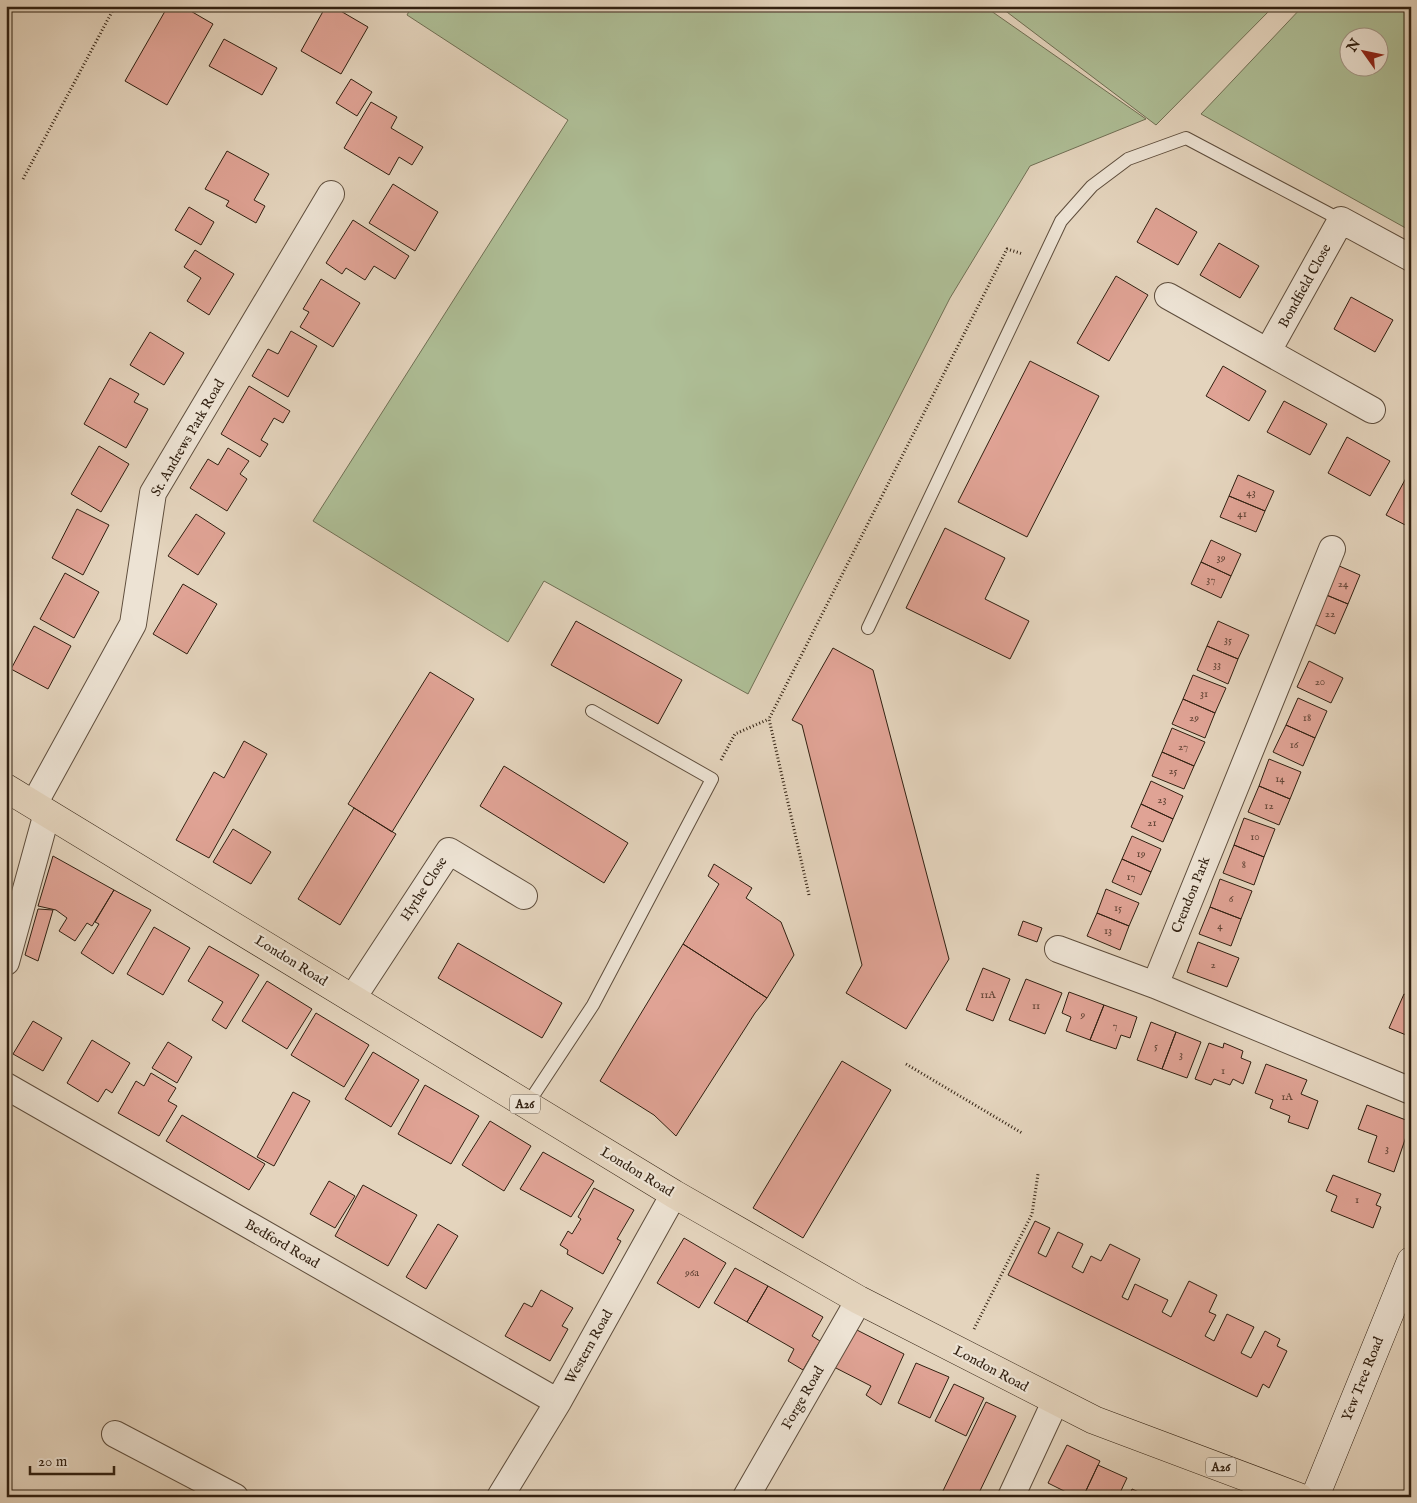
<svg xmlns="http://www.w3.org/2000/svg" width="1417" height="1503" viewBox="0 0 1417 1503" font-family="'IM FELL English',serif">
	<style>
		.green { fill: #aebe96; stroke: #706f54; fill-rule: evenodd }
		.building { fill: #e0a395; stroke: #312011 }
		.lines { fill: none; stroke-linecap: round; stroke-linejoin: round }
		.lane-casing { stroke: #5e4d3c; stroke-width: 14 }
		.street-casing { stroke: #5e4d3c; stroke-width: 28 }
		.secondary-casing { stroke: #312011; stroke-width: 29 }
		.highway-casing { stroke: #312011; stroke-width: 29 }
		.path { stroke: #312011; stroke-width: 3; stroke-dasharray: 1 2.5; stroke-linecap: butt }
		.lane { stroke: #ede3d4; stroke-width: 12 }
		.street { stroke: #ede3d4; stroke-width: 26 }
		.secondary { stroke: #ede3d4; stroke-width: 28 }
		.highway { stroke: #e4d4bd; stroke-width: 28 }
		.labels { text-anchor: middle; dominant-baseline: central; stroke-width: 4.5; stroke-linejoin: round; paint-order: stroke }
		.number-label { font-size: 11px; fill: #5d4132 }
		.shield { fill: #ede3d4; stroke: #695a4c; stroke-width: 1 }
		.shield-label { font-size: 12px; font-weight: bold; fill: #312011 }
		.street-label { font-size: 14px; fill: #312011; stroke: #ede3d4 }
	</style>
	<rect width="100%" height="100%" fill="#e4d4bd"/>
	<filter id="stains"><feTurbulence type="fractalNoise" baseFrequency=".004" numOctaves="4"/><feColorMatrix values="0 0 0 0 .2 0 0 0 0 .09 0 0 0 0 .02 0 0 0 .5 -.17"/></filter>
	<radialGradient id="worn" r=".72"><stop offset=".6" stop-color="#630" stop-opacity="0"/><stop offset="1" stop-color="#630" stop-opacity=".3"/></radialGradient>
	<path class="green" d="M412,6H984L1146,119L1030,166L950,298L748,694L544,581L508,642L313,521L568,120L407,15Z
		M999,6H1274L1156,125Z
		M1303,6H1411V231L1201,114ZM1350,38H1380V68H1350Z"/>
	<path class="building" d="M168,6H182L213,24L167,105L125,81Z
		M326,6H332L368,27L341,74L301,51Z
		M224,39L277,68L262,95L209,66Z
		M351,79L372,92L357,116L336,103Z
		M371,102L397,117L391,128L423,147L412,165L399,157L389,175L344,148Z
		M227,151L269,174L254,200L265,206L256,223L226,206L229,201L205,189Z
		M393,184L438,212L415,251L369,223Z
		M189,207L214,222L201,245L175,230Z
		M1156,208L1197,232L1178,265L1137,242Z
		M353,220L409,256L395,279L374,266L365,280L346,268L342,274L326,263Z
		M1219,243L1259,266L1240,298L1200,275Z
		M195,250L234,274L209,315L187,301L201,278L184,267Z
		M1116,276L1148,295L1109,361L1077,343Z
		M321,279L360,303L333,347L300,327L309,312L303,309Z
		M1351,297L1393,320L1375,352L1334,329Z
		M291,331L317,346L288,397L252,376L268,349L278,354Z
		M150,332L184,353L164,385L130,365Z
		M1030,361L1099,396L1027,537L958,502Z
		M1223,366L1266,391L1249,421L1206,396Z
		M110,378L139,394L134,402L148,409L126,448L84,424Z
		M249,386L290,411L283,423L274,418L261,440L268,444L260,457L221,434Z
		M1284,401L1327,424L1310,455L1267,432Z
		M1347,437L1390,461L1370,496L1328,473Z
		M99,446L129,464L101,512L71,494Z
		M228,448L249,461L240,474L247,479L227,511L190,488L208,459L218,465Z
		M1238,475L1274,491L1265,511L1229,496Z
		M1406,478L1411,480V528L1386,515Z
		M1229,496L1265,511L1256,532L1220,517Z
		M77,509L109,525L83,575L52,558Z
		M196,514L225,533L198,575L168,556Z
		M945,528L1005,558L985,599L1029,621L1010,659L906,608Z
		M1211,540L1241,554L1231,576L1201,562Z
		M1201,562L1231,576L1221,598L1191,584Z
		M1337,565L1360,575L1348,604L1324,594Z
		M65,573L99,592L74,638L40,619Z
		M183,584L217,604L187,654L153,634Z
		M1324,594L1348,604L1335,634L1312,623Z
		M576,621L682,680L658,724L551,665Z
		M1218,621L1249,635L1238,659L1207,646Z
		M34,626L71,646L48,689L11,669Z
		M1207,646L1238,659L1228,684L1197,670Z
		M833,648L873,670L949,959L906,1029L846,993L862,965L802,725L792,720Z
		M1309,661L1343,678L1331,703L1297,687Z
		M430,672L474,699L392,832L348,804Z
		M1193,675L1226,688L1215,713L1183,699Z
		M1298,698L1327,711L1315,738L1286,725Z
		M1183,699L1215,713L1205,738L1172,724Z
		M1286,725L1315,738L1303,766L1273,752Z
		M1172,728L1205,742L1194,766L1162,752Z
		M244,741L267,754L209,858L176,840L214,772L224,778Z
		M1162,752L1194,766L1184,789L1152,776Z
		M1269,759L1301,772L1290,799L1259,786Z
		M504,766L628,843L604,883L480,806Z
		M1151,781L1183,796L1173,819L1141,804Z
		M1259,786L1290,799L1279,825L1248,812Z
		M1141,804L1173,819L1163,842L1131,827Z
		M354,808L396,834L340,925L298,899Z
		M1244,818L1275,829L1264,857L1234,845Z
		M233,829L271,852L251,884L213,862Z
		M1132,836L1161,849L1151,872L1122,859Z
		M1234,845L1264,857L1254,885L1223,873Z
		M53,856L114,890L92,926L87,923L75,941L59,931L67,918L56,910L38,906Z
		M1122,859L1151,872L1141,895L1112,882Z
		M714,864L752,888L746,898L781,922L794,955L767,998L683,944L719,884L708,876Z
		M1220,879L1252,891L1241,919L1210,907Z
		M1106,889L1139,903L1129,926L1097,913Z
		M114,890L151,910L113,974L81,953L99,924L95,922Z
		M1210,907L1241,919L1231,946L1199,934Z
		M38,909L53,910L38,961L25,955Z
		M1097,913L1129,926L1120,950L1087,936Z
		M1023,921L1042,928L1037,942L1018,935Z
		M154,927L190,948L163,995L127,974Z
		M1198,942L1239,958L1227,987L1187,972Z
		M458,943L562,1003L542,1038L438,978Z
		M683,944L767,998L755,1013L676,1136L654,1115L600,1081Z
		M209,946L259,975L226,1029L212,1020L223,1002L188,981Z
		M983,968L1010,979L993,1021L966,1010Z
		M1026,979L1062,993L1045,1034L1009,1020Z
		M267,981L312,1009L287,1049L242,1021Z
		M1069,992L1104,1005L1090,1040L1066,1031L1071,1017L1062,1013Z
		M1404,994L1411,997V1037L1389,1028Z
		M1104,1005L1137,1017L1130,1038L1121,1035L1116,1049L1090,1040Z
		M316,1013L369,1045L344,1087L291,1055Z
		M33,1021L62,1038L43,1071L13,1054Z
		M1151,1022L1176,1032L1162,1069L1137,1060Z
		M1176,1032L1201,1042L1187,1078L1162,1069Z
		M92,1040L130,1063L112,1093L106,1089L98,1102L67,1083Z
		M168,1042L192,1057L177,1083L152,1068Z
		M1209,1043L1223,1048L1224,1043L1243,1051L1241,1058L1251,1062L1243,1084L1233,1079L1230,1085L1214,1079L1211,1085L1195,1079Z
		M373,1052L419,1080L391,1127L345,1099Z
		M842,1061L891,1090L803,1238L753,1208Z
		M1266,1064L1307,1080L1301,1094L1318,1101L1308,1129L1288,1122L1290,1116L1270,1108L1273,1100L1255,1093Z
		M151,1073L176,1088L168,1101L177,1106L159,1136L118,1113L136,1081L144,1086Z
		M425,1085L479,1116L451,1164L398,1134Z
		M293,1092L310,1101L274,1166L257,1157Z
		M1367,1105L1411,1122L1394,1172L1368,1162L1377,1136L1358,1129Z
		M182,1115L265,1164L249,1190L166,1141Z
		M490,1121L531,1146L504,1191L462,1165Z
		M543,1152L594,1181L571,1217L520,1189Z
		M1333,1175L1381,1194L1376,1205L1381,1207L1373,1228L1331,1211L1337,1196L1326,1191Z
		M329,1181L355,1196L335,1228L310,1214Z
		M363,1185L417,1215L388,1266L335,1236Z
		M594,1188L634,1210L617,1239L621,1241L603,1274L567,1254L568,1250L560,1245L568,1231L572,1234L581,1219L578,1217Z
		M1035,1221L1050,1228L1038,1253L1046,1257L1058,1232L1083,1244L1072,1267L1083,1273L1091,1256L1101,1261L1110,1244L1140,1259L1122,1297L1128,1300L1135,1284L1168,1300L1162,1312L1171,1317L1189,1281L1217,1295L1209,1312L1216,1315L1205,1336L1214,1341L1227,1314L1254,1327L1241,1353L1251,1358L1265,1331L1280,1339L1277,1346L1287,1351L1269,1388L1263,1384L1257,1397L1008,1275Z
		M438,1224L458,1236L426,1289L406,1277Z
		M684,1238L726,1263L699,1308L657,1283Z
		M735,1268L768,1286L747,1322L714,1303Z
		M768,1286L823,1317L812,1336L820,1341L803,1370L788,1361L794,1349L747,1322Z
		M541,1290L573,1308L562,1326L568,1329L550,1361L505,1336L524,1303L532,1307Z
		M853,1328L904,1354L881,1405L866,1395L871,1386L832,1366Z
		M916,1363L949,1377L930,1418L898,1403Z
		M954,1384L984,1398L966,1436L935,1421Z
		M986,1402L1016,1416L977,1497H940Z
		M1067,1445L1100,1461L1083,1497H1076L1048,1483Z
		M1098,1465L1127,1478L1118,1497H1083Z
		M1132,1489L1150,1497H1129Z"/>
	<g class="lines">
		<defs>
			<path id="lane" d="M868,628L1061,221L1092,186L1128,159L1186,138L1341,220
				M527,1105L593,1005L712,779L592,711"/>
			<path id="street" d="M1168,296L1372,410
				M1268,351L1341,220L1411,258
				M1332,549L1155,985L1411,1091
				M34,804L133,624L153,493L331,194
				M1058,949L1155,985
				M6,962L47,813
				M352,999L449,851L524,896
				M6,1086L558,1402
				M115,1434L235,1497
				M500,1497L558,1402L674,1194
				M746,1497L859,1300
				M1011,1497L1055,1402"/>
			<path id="secondary" d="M1315,1497L1411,1261"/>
			<path id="highway" d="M6,788L674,1194L859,1300L1094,1420L1299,1497"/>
		</defs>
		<use href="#lane" class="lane-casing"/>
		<use href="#street" class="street-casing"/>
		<use href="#secondary" class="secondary-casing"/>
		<use href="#highway" class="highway-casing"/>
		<path class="path" d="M23,179L115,6
			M721,760L735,734L769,719
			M809,895L769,719L1007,249L1023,254
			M906,1064L1022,1133
			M974,1329L1032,1214L1038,1174"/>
		<use href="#lane" class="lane"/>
		<use href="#street" class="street"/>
		<use href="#secondary" class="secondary"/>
		<use href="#highway" class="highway"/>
	</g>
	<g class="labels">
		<g class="number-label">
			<text x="1251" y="493">43</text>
			<text x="1242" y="514">41</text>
			<text x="1221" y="558">39</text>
			<text x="1211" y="580">37</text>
			<text x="1343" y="584">24</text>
			<text x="1330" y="614">22</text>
			<text x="1228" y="640">35</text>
			<text x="1217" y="665">33</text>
			<text x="1320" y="682">20</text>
			<text x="1204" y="694">31</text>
			<text x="1194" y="718">29</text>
			<text x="1307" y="718">18</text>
			<text x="1294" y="745">16</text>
			<text x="1183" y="747">27</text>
			<text x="1173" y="771">25</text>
			<text x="1280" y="779">14</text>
			<text x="1162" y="800">23</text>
			<text x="1269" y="806">12</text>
			<text x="1152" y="823">21</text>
			<text x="1255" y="837">10</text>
			<text x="1141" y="854">19</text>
			<text x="1244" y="865">8</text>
			<text x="1131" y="877">17</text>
			<text x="1231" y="899">6</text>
			<text x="1118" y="908">15</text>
			<text x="1220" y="926">4</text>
			<text x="1108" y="931">13</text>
			<text x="1213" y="965">2</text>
			<text x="988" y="995">11A</text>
			<text x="1036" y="1006">11</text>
			<text x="1083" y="1015">9</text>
			<text x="1115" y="1026">7</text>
			<text x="1156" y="1046">5</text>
			<text x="1181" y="1055">3</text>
			<text x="1223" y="1071">1</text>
			<text x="1287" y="1097">1A</text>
			<text x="1387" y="1149">3</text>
			<text x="1357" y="1200">1</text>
			<text x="692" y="1273">96a</text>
		</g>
		<g class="shield">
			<rect x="510" y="1094.5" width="30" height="19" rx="4"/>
			<rect x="1206" y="1457.5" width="30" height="19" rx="4"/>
		</g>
		<g class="shield-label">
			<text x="525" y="1104">A26</text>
			<text x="1221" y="1467">A26</text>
		</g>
		<g class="street-label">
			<text transform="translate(1305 286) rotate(-61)">Bondfield Close</text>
			<text transform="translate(188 438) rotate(-60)">St. Andrews Park Road</text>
			<text transform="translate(424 889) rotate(-57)">Hythe Close</text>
			<text transform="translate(1191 895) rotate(-68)">Crendon Park</text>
			<text transform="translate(291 961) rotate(32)">London Road</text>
			<text transform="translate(637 1172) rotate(31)">London Road</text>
			<text transform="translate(282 1244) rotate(30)">Bedford Road</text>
			<text transform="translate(589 1347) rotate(-61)">Western Road</text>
			<text transform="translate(991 1369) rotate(28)">London Road</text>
			<text transform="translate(1363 1379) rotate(-68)">Yew Tree Road</text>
			<text transform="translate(803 1398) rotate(-60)">Forge Road</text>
		</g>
	</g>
	<rect width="1417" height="1503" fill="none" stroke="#e4d4bd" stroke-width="25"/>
	<rect x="8" y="8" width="1402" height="1488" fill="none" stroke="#312011" stroke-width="2.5"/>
	<rect x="12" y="12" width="1392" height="1478" fill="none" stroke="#312011"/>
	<g transform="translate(1364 52) rotate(303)"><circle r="24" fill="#ede3d4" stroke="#a29586"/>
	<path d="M0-4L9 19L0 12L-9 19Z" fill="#8f2418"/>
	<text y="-8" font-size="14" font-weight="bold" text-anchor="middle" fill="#312011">N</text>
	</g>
	<path d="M30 1466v8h84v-8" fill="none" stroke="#312011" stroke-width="2.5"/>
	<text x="38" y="1466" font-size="15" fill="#312011" stroke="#ede3d4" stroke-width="4" paint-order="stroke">20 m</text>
	<rect width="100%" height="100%" filter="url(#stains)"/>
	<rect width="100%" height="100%" fill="url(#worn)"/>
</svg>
